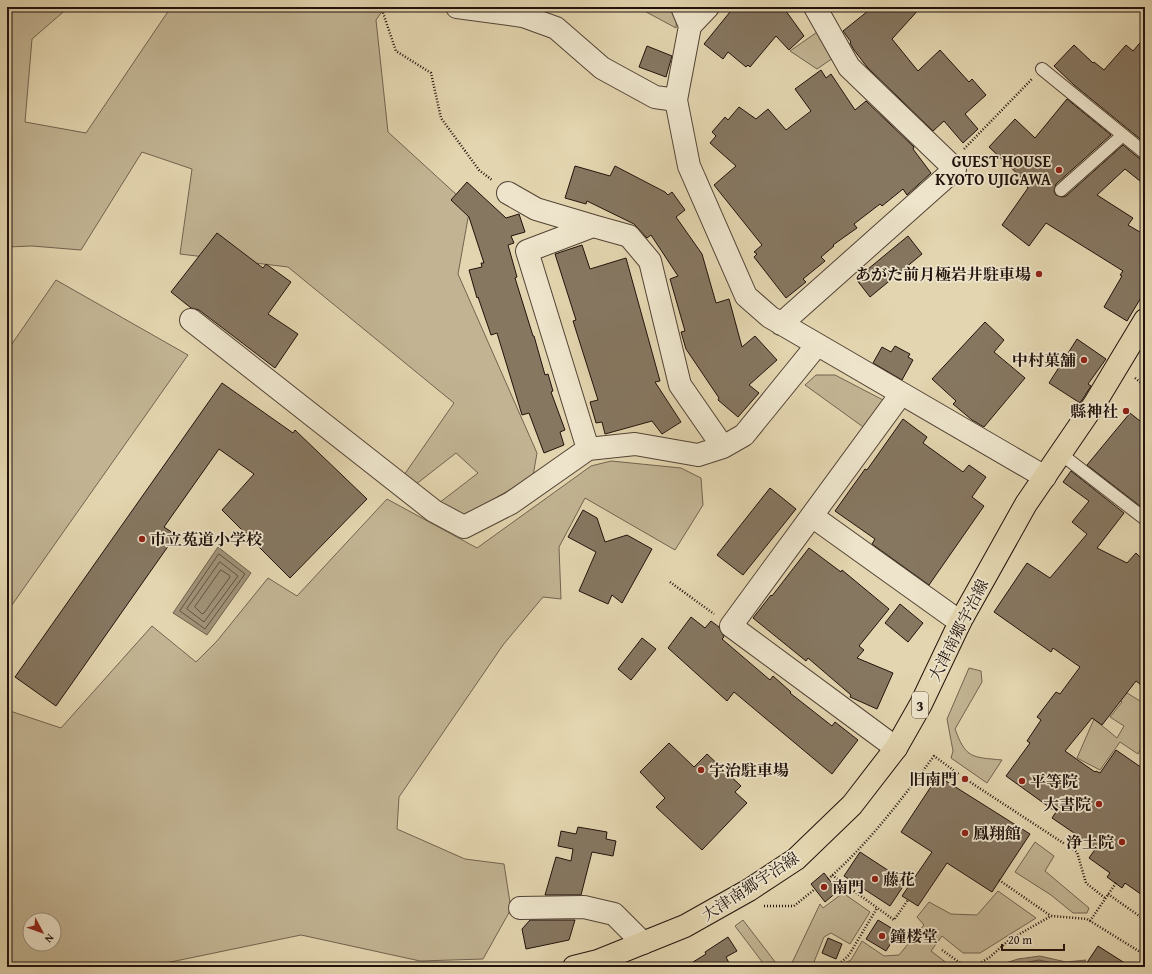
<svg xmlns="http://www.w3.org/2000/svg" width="1152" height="974" viewBox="0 0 1152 974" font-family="'Gentium Book Plus','Noto Serif JP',serif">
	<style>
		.green { fill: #c2b493; stroke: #726350; fill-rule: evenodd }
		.water { fill: #a19378; stroke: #6e5f4d }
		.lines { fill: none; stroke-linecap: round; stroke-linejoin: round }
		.shore { stroke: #615242; stroke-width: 1 }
		.building { fill: #867761; stroke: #21120c }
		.service-casing { stroke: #524335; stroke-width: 14 }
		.minor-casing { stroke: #524335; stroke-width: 24 }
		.primary-casing { stroke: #21120c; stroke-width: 24 }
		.path { stroke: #21120c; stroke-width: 2.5; stroke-dasharray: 1 2; stroke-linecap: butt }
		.service { stroke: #ede4cb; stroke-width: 12 }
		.minor { stroke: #ede4cb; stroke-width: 22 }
		.primary { stroke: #e3d5af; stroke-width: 22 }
		.poi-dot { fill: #8f2418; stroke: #ede4cb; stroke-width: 1.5 }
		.labels { text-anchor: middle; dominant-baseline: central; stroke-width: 3.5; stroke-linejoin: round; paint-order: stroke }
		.shield { fill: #ede4cb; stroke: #5e5145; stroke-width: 1 }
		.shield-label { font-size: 15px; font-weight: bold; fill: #21120c }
		.poi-label { font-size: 16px; font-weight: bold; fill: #21120c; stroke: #ede4cb; text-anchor: end }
		.street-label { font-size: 16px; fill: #21120c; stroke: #ede4cb }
	</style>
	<rect width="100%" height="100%" fill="#e3d5af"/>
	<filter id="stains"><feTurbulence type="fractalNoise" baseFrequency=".005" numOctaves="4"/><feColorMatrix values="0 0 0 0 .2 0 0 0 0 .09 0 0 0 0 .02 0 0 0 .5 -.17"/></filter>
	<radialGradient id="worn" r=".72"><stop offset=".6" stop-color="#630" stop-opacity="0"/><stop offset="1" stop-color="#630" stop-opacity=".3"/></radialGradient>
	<path class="green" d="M7,7H69L32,39L25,122L86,133L171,7H385L376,20L388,132L470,207L458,274L537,453L533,476L465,516L439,503L478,473L456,453L415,485L404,475L454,403L288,267L180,254L192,169L142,152L81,250L32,246L7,247Z
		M637,7H675L677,12L676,28Z
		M820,30L833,58L817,69L790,51Z
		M56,280L188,355L7,612V351Z
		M816,375H835L885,401L866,429L805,385Z
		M611,461L681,468L701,478L703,505L675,550L585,498L559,547L561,599L543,597L503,645L399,797L397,829L465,859L504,864L511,909L483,959L420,961L301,935L161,964L153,967H7V710L61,728L152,626L196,662L217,641L268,578L297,596L387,499L477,548L591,466ZM30,920H54V944H30Z
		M969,668L981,671L982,682L955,729C966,759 972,757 1002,760L987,783L951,758L953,751L947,719Z
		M1114,685L1145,704V741L1138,754L1120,742L1100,770L1077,758L1094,719L1117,738L1124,726L1110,717L1122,702L1107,691Z
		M1035,842L1054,856L1045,871L1089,908L1087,913H1073L1051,895L1015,872Z
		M998,891L1036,918L980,953H963L942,936L931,951L952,967H845V963L851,960L862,941L884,956L899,955L924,925L917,917L929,902L951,914L977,915Z
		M843,893L870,912L850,944L831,933L824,937L812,967H790L820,904L823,908Z
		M743,920L779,967H766L735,926Z"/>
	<path class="water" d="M218,547L251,573L207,635L173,613Z
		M1040,956L1066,962L1086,960L1081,967H993L1018,959Z"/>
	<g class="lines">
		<path class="shore" d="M219,554L245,574L205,629L180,611Z
			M220,562L238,576L204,622L187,609Z
			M221,570L229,575L230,577L204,613L202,614L195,607Z
			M1004,967L1039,960L1065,966L1076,965L1078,967"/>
	</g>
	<path class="building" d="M734,7H783L804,36L789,50L776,36L750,67L748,65L746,67L728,52L723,59L704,44Z
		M873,7H921L892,39L918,71L940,50L969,82L972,79L986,95L965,114L978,129L963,143L944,121L933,131L867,67L854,50L850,43L851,42L843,31Z
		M1145,37V143L1074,85L1054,66L1074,45L1093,63L1094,62L1104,70L1126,45L1133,51Z
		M647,46L672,56L666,77L639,67Z
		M821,70L826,78L831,74L855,110L866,101L914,147L913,149L931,173L907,195L903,189L882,206L880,204L854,224L857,228L833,245L834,246L821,257L825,261L803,279L806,282L786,298L754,257L757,254L754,252L762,245L714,185L736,166L710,143L716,136L712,132L725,117L728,120L739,107L756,119L768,109L786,130L811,111L795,89Z
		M1067,99L1111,135L1056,184L1054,191L1056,195L1062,197L1066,196L1123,145L1140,159L1145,160V185L1125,169L1097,195L1133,218L1128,225L1145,235V291L1127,321L1104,307L1122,276L1120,275L1123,271L1046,223L1029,246L1002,225L1028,188L1021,180L1023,179L989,147L1015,119L1035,138Z
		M575,166L610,176L615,166L665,192L668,195L672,192L685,210L676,217L702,254L716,303L729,299L742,347L755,336L777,360L749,385L759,393L738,417L718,400L719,398L686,349L681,332L685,331L670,279L678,276L651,235L647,238L634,224L587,201L586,204L565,198Z
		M467,182L506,218L519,214L525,232L511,236L514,243L508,245L517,277L515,278L533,336H534L545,375L548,374L553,391L551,392L565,430L560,432L564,445L544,453L529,413L522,415L497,333L491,335L478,297L477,298L469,270L482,267L481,263H484L469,217L451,200Z
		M217,233L263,268L266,264L291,282L268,314L298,334L275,368L199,310L191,308L171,292Z
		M908,236L922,254L870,297L856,279Z
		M582,245L590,269L626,258L660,381L655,382L681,422L662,434L652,421L605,434L602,422L596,423L590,402L598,400L573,321L576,320L555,254Z
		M985,322L1004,340L994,352L1025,378L984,427L972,420L953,404L956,401L932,379Z
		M1077,339L1106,359L1088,384L1091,386L1080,403L1049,383Z
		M895,346L910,354L908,357L913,360L902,380L873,363L882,347L891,352Z
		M222,383L293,433L295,430L367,499L290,578L222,510L254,474L219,449L164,527L176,535L56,706L15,677Z
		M1130,413L1145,425V510L1087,465Z
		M903,419L927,437L923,443L963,472L969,465L986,477L972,497L984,506L929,585L872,544L875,539L835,511L865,469L867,470Z
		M1071,471L1124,513L1097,548L1127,563L1136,553L1145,562V688L1136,681L1102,725L1092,718L1065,751L1095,772L1096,771L1100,773L1116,750L1145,770V897L1125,883L1122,888L1107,877L1110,873L1089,858L1096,848L1052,818L1056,812L1006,776L1030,743L1027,741L1041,720L1037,717L1056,692L1060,694L1080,667L1053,648L1051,652L994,612L1027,563L1050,578L1087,534L1072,522L1089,501L1063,482Z
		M770,488L796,509L743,575L717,555Z
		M583,510L597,518L605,542L627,535L652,549L622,603L612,595L608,604L579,591L596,552L568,537Z
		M809,548L841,572L842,570L889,609L859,646L864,650L857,658L893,673L877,709L850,697L851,695L808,658L806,661L753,618L771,595L772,596Z
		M900,604L923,623L908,642L885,623Z
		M691,617L705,628L711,621L719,627L724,637L722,639L770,680L773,676L791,692L790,693L832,726L835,722L858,740L832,774L734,692L727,701L668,648Z
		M642,638L656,649L631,680L618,669Z
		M669,743L694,767L707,754L741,786L735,792L747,803L702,850L656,807L665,798L640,772Z
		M938,776L1030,834L992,892L947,863L918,906L902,896L932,852L901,832Z
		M578,827L607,832L606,839L616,841L613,856L592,852L581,895H545L556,857L571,861L573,849L558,846L561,831L576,834Z
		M860,852L906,882L890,906L844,876Z
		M824,873L838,891L825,902L811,884Z
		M530,920H575L569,940L526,949L522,929Z
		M878,920L898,932L886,951L866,939Z
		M728,937L737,951L726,957L731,967H685L706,954L705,952Z
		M828,938L842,944L836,959L822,953Z
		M1098,946L1131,967H1084Z"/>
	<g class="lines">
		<defs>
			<path id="service" d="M1042,69L1145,153
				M1061,190L1123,135
				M1061,454L1145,519"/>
			<path id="minor" d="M457,7L523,16L556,28L602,68L655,97L676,100
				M682,7L690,26L676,100L689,166L746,296L770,317L1045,477
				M690,26L708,7
				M508,193L536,209L593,226
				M191,320L434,511L464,527L511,503L588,449L635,444L698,455L723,447L744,435L817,345
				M781,324L955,169L849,67L815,7
				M588,449L527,251L593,226L629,236L650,261L680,385L723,447
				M812,516L960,622
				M896,748L731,626L901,394
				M520,908L584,907L614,914L643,943"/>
			<path id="primary" d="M574,967L598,961L685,926L749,890L796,859L852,805L896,748L921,704L960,622L1026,504L1095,403L1145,320"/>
		</defs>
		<use href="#service" class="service-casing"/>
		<use href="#minor" class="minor-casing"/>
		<use href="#primary" class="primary-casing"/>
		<path class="path" d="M381,7L396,51L431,73L441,118L479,170L492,180
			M964,149L1032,79
			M1135,378L1145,386
			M670,582L714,614
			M970,782L1077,852L1086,883L1105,898
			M832,875L894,920L908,900
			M828,879C869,843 901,800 934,756L960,775
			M999,880L1051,916
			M1108,894L1145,920
			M764,906H794L815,889
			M1090,921L1116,883
			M942,950L966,967
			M839,967V964L849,955L877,908
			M974,967L990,957L1009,940L1051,916L1087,919L1145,955"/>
		<use href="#service" class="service"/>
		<use href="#minor" class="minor"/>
		<use href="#primary" class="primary"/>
	</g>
	<g class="poi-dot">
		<circle cx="1059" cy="170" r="4"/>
		<circle cx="1039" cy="274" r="4"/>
		<circle cx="1084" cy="360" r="4"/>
		<circle cx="1126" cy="411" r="4"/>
		<circle cx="142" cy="539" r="4"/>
		<circle cx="701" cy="770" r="4"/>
		<circle cx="965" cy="779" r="4"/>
		<circle cx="1022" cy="781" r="4"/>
		<circle cx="1099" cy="804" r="4"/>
		<circle cx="965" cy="833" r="4"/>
		<circle cx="1122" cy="842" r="4"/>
		<circle cx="875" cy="879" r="4"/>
		<circle cx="824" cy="887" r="4"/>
		<circle cx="882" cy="936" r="4"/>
	</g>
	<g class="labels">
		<rect class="shield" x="912" y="692" width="16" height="26" rx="3"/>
		<g class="shield-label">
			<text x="920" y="705">3</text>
		</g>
		<g class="poi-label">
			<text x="1051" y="161">GUEST HOUSE<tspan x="1051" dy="18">KYOTO UJIGAWA</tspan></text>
			<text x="1031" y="274">あがた前月極岩井駐車場</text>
			<text x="1076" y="360">中村菓舗</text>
			<text x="1118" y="411">縣神社</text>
			<text x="150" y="539" text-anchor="start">市立菟道小学校</text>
			<text x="709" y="770" text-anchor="start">宇治駐車場</text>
			<text x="957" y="779">旧南門</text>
			<text x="1030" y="781" text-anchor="start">平等院</text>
			<text x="1091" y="804">大書院</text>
			<text x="973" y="833" text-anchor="start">鳳翔館</text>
			<text x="1114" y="842">浄土院</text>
			<text x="883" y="879" text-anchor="start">藤花</text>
			<text x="832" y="887" text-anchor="start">南門</text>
			<text x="890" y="936" text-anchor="start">鐘楼堂</text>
		</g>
		<g class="street-label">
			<text transform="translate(958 630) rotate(-63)">大津南郷宇治線</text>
			<text transform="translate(750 886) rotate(-33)">大津南郷宇治線</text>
		</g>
	</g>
	<rect width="1152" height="974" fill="none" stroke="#e3d5af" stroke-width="24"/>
	<rect x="8" y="8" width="1136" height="958" fill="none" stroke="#21120c" stroke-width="2"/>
	<rect x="12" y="12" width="1128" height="950" fill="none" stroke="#21120c"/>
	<g transform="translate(42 932) rotate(131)"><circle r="19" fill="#ede4cb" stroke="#9b907f"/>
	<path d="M0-3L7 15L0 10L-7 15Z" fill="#8f2418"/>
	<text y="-6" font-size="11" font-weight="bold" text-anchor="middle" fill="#21120c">N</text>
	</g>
	<path d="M1002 944v6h62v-6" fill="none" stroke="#21120c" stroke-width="2"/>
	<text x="1008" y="944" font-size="12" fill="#21120c" stroke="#ede4cb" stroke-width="3" paint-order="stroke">20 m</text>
	<rect width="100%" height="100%" filter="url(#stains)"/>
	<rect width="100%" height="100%" fill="url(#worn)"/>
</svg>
